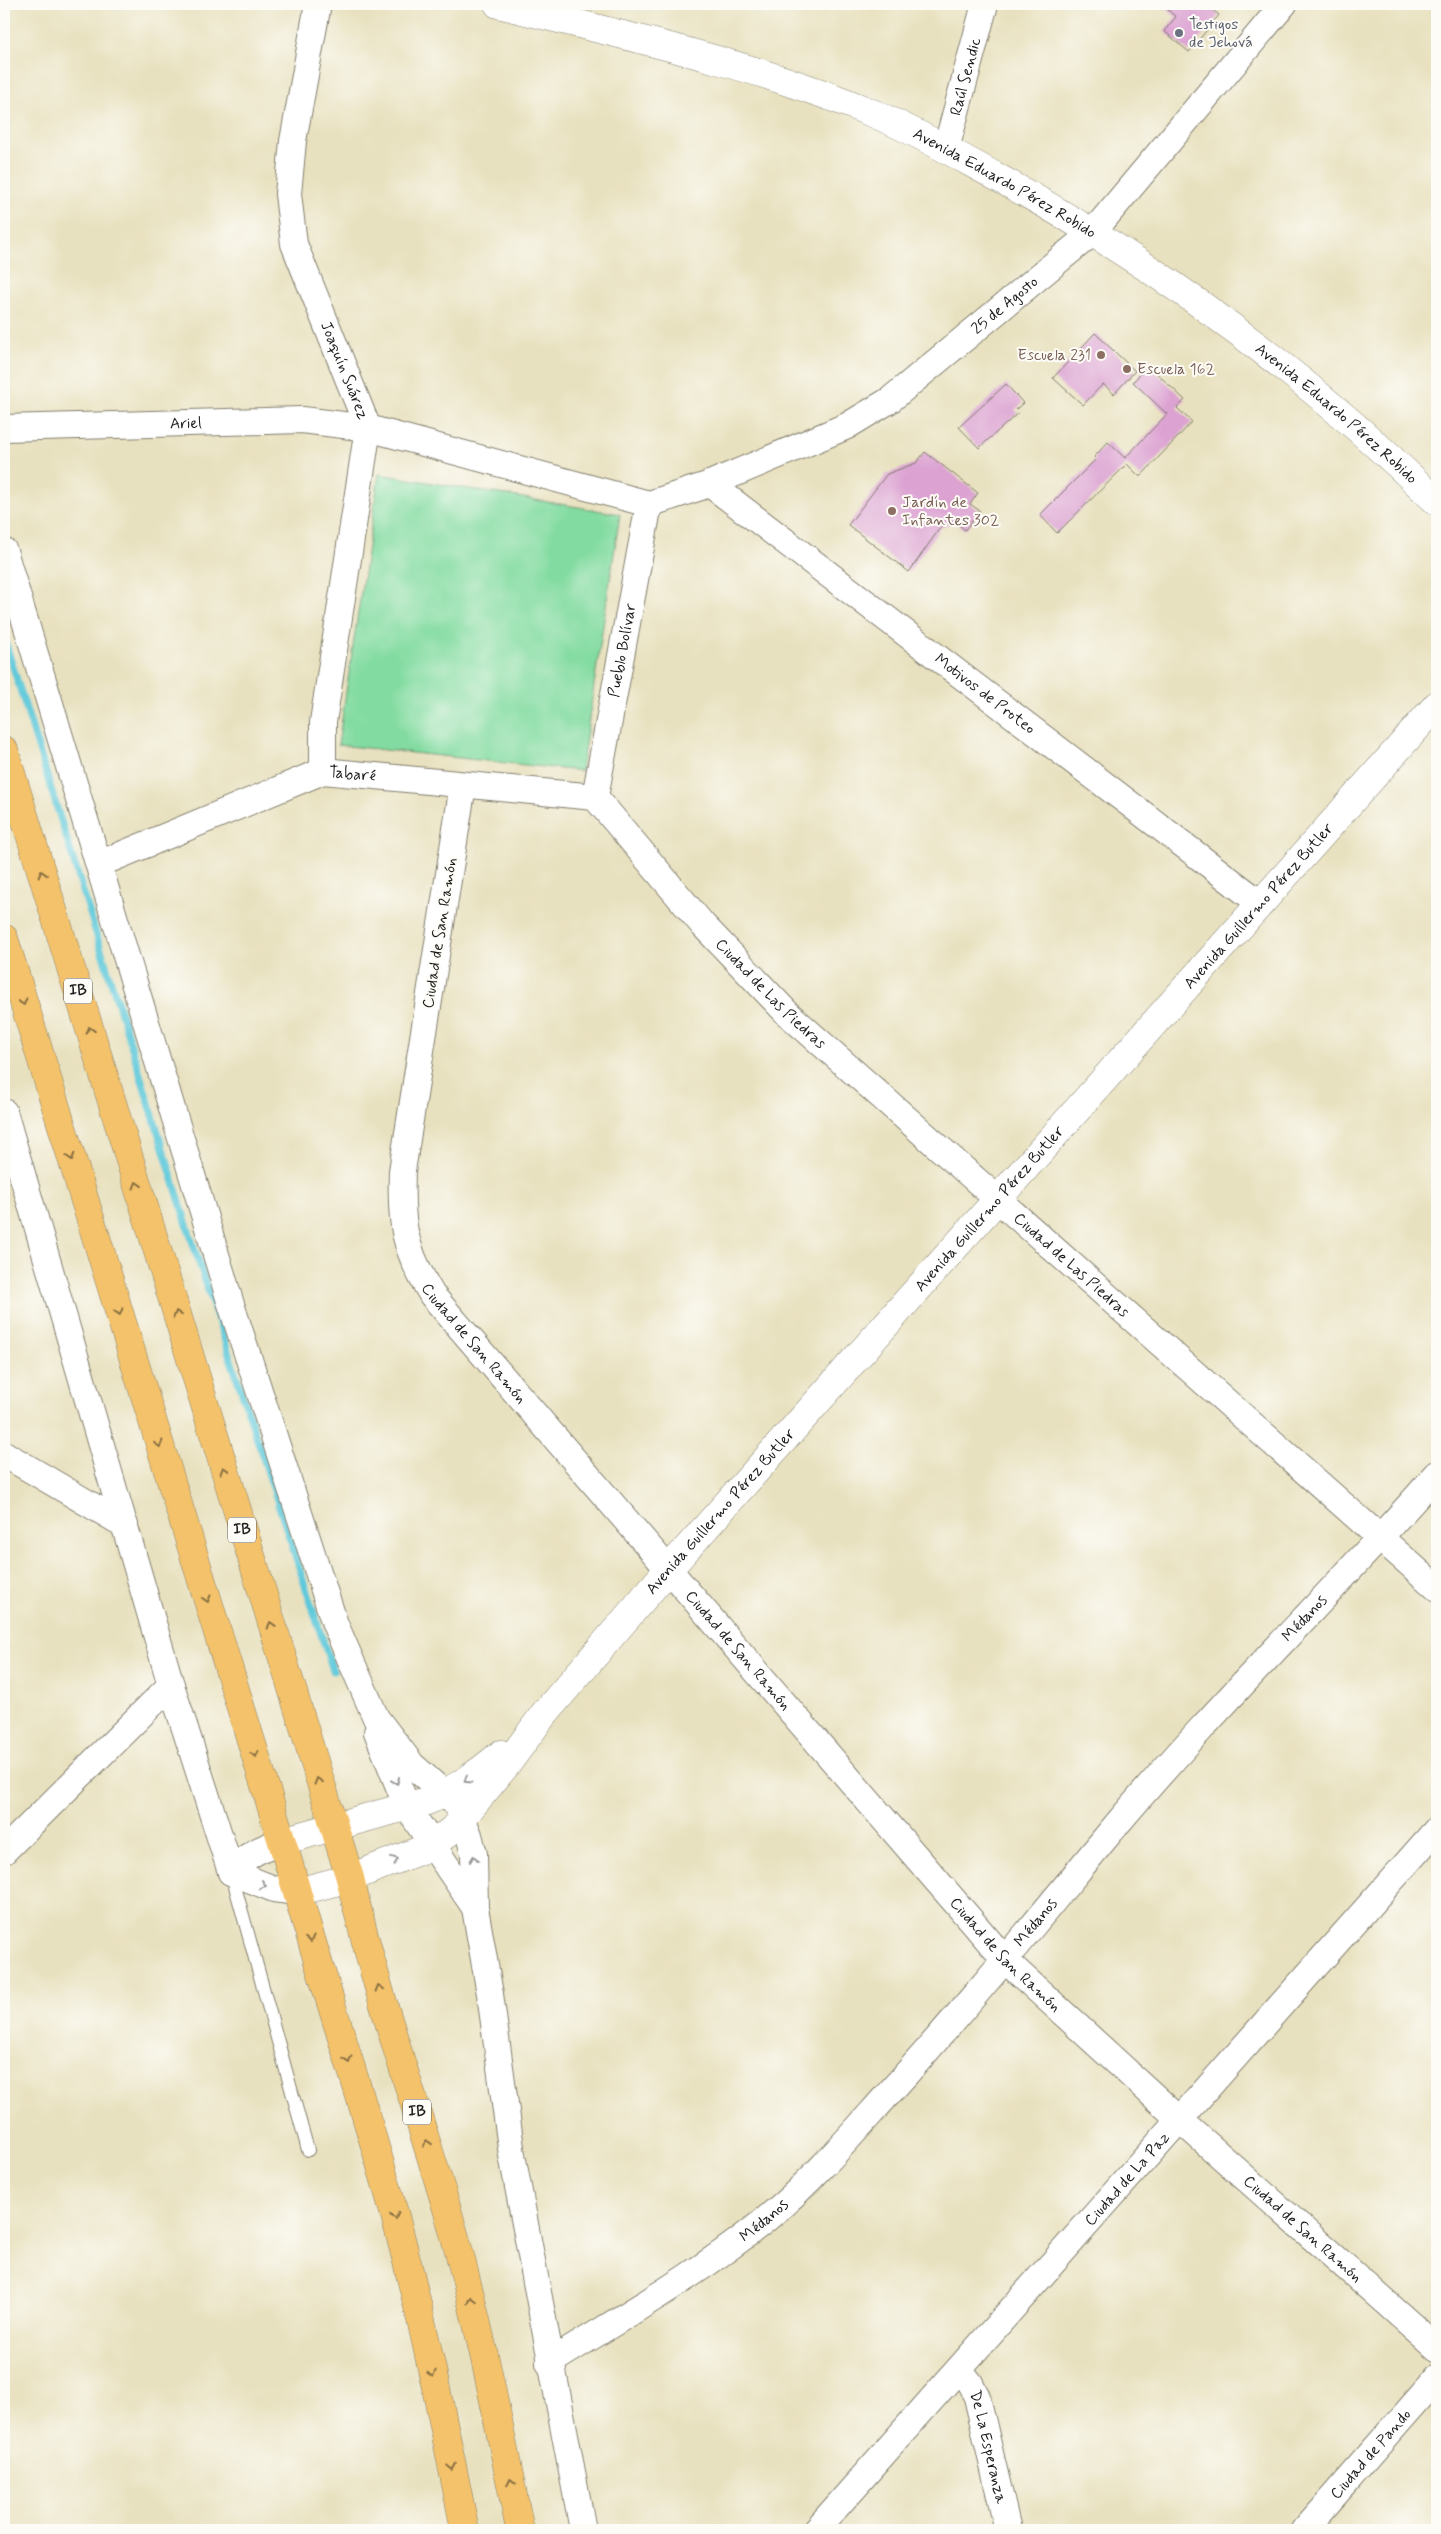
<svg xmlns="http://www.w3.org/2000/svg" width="1441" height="2534" viewBox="0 0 1441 2534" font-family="Mynerve,sans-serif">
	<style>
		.green { fill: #82dba0; stroke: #4f7c5e }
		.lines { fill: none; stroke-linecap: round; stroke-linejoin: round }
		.stream { stroke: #5fc9da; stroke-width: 7 }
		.building { fill: #dca2d2 }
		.service-casing { stroke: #827e6e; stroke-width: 14 }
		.minor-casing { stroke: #827e6e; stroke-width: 28 }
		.tertiary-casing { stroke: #827e6e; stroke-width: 29 }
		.trunk-casing { stroke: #827e6e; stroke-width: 29 }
		.service { stroke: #fff; stroke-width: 12 }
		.minor { stroke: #fff; stroke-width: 26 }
		.tertiary { stroke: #fff; stroke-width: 28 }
		.trunk { stroke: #f4c26a; stroke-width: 28 }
		.oneway { stroke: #886f43 }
		.oneway2 { stroke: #999 }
		.worship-dot { fill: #6b7280; stroke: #fdfcf7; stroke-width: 2 }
		.education-dot { fill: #8d6e63; stroke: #fdfcf7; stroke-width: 2 }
		.labels { text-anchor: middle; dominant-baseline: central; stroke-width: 4; stroke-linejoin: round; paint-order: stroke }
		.shield { fill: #fdfcf7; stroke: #605f5e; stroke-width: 1 }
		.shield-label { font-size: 15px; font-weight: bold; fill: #1c1c1c }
		.worship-label { font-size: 16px; fill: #5b616d; stroke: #fdfcf7; text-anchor: start }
		.street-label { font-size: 16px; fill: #1c1c1c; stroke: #fdfcf7 }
		.education-label { font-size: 16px; fill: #785e54; stroke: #fdfcf7; text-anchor: start }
	</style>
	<rect width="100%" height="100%" fill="#fdfcf7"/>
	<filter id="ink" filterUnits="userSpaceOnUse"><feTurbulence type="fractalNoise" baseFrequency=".02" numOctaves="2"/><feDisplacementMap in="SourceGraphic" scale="10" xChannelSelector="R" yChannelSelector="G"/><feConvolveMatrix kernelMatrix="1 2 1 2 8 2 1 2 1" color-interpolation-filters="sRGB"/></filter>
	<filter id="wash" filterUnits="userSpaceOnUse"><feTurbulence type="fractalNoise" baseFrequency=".0096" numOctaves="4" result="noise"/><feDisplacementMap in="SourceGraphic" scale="20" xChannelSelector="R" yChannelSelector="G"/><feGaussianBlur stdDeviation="1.12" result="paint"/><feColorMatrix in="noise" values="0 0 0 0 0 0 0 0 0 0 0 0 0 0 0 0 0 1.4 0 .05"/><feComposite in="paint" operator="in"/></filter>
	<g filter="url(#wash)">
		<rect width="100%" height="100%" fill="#e8e1bf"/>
		<path class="green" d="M379,474L620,514L581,771L338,745Z"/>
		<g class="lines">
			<path class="stream" d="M4,638L193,1244L333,1671"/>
		</g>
		<g id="blocks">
			<path class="building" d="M1161,4H1205L1219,15L1189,52L1164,31L1176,17Z
				M1095,333L1135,371L1114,394L1103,384L1083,405L1053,378Z
				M1148,365L1185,400L1177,408L1192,422L1140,477L1127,464L1057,533L1040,515L1096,459L1094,457L1108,442L1125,458L1167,414L1133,382Z
				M1006,384L1023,403L1015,410L1018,413L979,448L959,427Z
				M925,452L978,493L970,504L980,511L965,530L954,521L940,528L909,572L848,525L887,474L916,463Z"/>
		</g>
	</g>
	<g filter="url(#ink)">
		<use href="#blocks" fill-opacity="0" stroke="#827e6e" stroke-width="1"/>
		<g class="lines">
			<defs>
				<path id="service" d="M231,1872L308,2150"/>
				<g id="minor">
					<path id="s1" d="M318,4L293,141L288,194L294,244L368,428L323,722V771"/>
					<path id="s2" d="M946,149L985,4"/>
					<path id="s3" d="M4,428L302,420L368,428L649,504"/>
					<path id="s4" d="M710,484L1261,904"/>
					<path id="s5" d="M649,504L710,484L847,426L890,400L1093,232L1284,4"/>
					<path d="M4,551L230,1301L335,1624L376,1718L412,1765L456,1804L469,1835L474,1854L475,1908L490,1994L512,2155L583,2530"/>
					<path id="s6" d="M463,785L402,1171C400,1224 404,1249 432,1295L1006,1961L1179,2119L1437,2348"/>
					<path id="s7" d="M595,797L703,925L787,1013L1437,1588"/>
					<path id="s8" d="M595,797L649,504"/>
					<path id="s9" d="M99,864L323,771L595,797"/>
					<path d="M4,1112L171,1685L231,1872L274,1889L297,1892"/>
					<path d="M4,1454L125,1525"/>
					<path d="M377,1732L407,1807L475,1908"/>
					<path d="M4,1851L171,1685"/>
					<path d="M231,1872C246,1855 261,1848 282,1841"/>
					<path id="s10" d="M549,2363C622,2317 706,2270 771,2215C815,2178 852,2134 890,2092C967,2007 1039,1918 1112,1830C1215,1707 1331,1595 1437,1474"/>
					<path id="s11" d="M959,2369L970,2383L977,2397L1008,2530"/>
					<path id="s12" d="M816,2530L1437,1829"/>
					<path id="s13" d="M1304,2530L1437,2378"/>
				</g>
				<g id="tertiary">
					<path id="s14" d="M498,4C626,36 756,64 877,115C917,132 955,154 993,175C1155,263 1305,373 1437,502"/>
					<path d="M282,1841L427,1801C455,1790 478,1773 501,1754"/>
					<path id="s15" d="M297,1892L350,1878L431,1846L453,1829L508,1763L544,1714L667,1571L1437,705"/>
				</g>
				<path id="trunk" d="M4,750L350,1878C376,1993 416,2104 449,2216C479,2320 499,2425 520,2530
					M4,938L288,1861C323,1985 366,2106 399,2231C425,2329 445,2430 465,2530"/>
			</defs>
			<use href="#service" class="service-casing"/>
			<use href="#minor" class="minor-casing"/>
			<use href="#tertiary" class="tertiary-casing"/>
			<use href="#trunk" class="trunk-casing"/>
			<use href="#service" class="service"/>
			<use href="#minor" class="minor"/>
			<use href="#tertiary" class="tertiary"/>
			<use href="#trunk" class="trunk"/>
		</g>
		<defs><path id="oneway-chevron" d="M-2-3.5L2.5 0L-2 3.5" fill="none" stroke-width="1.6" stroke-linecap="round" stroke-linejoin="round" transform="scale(1.25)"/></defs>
		<g class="oneway">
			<use href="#oneway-chevron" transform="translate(42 874) rotate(-107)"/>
			<use href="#oneway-chevron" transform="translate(23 1002) rotate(73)"/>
			<use href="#oneway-chevron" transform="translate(90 1030) rotate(-107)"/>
			<use href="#oneway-chevron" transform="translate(71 1157) rotate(73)"/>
			<use href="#oneway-chevron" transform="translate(137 1185) rotate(-107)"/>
			<use href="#oneway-chevron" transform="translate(119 1312) rotate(73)"/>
			<use href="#oneway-chevron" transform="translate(177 1314) rotate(-107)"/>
			<use href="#oneway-chevron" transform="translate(159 1444) rotate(73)"/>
			<use href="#oneway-chevron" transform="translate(224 1470) rotate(-107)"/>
			<use href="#oneway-chevron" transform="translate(207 1599) rotate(73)"/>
			<use href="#oneway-chevron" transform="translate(271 1625) rotate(-107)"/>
			<use href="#oneway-chevron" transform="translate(255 1754) rotate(73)"/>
			<use href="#oneway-chevron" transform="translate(318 1781) rotate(-107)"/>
			<use href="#oneway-chevron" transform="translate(310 1939) rotate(75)"/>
			<use href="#oneway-chevron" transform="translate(379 1988) rotate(-107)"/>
			<use href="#oneway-chevron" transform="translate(348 2060) rotate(73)"/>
			<use href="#oneway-chevron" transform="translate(427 2143) rotate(-107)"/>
			<use href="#oneway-chevron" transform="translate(395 2216) rotate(73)"/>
			<use href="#oneway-chevron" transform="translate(471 2300) rotate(-105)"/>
			<use href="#oneway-chevron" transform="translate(432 2374) rotate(77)"/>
			<use href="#oneway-chevron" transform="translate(452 2467) rotate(79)"/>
			<use href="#oneway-chevron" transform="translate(511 2482) rotate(-101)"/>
		</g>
		<g class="oneway2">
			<use href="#oneway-chevron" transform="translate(467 1780) rotate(148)"/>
			<use href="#oneway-chevron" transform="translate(396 1781) rotate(67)"/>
			<use href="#oneway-chevron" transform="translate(474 1859) rotate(-96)"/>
			<use href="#oneway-chevron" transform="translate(395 1860) rotate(-22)"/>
			<use href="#oneway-chevron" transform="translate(263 1885) rotate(18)"/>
		</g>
	</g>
	<circle class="worship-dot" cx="1179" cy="33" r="5"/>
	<g class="education-dot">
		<circle cx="1101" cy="355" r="5"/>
		<circle cx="1127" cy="369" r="5"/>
		<circle cx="892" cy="511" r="5"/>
	</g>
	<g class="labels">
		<g class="shield">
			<rect x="64" y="978.5" width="28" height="25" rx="4"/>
			<rect x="228" y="1517.5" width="28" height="25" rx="4"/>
			<rect x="403" y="2099.5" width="28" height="25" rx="4"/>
		</g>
		<g class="shield-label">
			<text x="78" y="991">IB</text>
			<text x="242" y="1530">IB</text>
			<text x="417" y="2112">IB</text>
		</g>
		<g class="worship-label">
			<text x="1189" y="24">Testigos<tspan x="1189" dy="18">de Jehová</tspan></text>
		</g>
		<g class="street-label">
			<text stroke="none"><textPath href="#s2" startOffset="75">Raúl Sendic</textPath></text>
			<text stroke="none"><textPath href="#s14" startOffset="540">Avenida Eduardo Pérez Robido</textPath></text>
			<text stroke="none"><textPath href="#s5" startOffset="412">25 de Agosto</textPath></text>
			<text stroke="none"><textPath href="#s1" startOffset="379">Joaquín Suárez</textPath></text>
			<text stroke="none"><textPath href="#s14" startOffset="945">Avenida Eduardo Pérez Robido</textPath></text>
			<text stroke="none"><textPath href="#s3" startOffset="182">Ariel</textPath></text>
			<text stroke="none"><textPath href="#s8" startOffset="149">Pueblo Bolívar</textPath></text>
			<text stroke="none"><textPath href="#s4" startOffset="346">Motivos de Proteo</textPath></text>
			<text stroke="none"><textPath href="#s9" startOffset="272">Tabaré</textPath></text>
			<text stroke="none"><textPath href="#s15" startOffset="1395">Avenida Guillermo Pérez Butler</textPath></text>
			<text transform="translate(440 933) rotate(-81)">Ciudad de San Ramón</text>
			<text stroke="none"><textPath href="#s7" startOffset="264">Ciudad de Las Piedras</textPath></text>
			<text stroke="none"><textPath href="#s15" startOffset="990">Avenida Guillermo Pérez Butler</textPath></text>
			<text stroke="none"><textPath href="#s7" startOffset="669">Ciudad de Las Piedras</textPath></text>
			<text stroke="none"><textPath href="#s6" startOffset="585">Ciudad de San Ramón</textPath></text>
			<text stroke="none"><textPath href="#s15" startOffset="585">Avenida Guillermo Pérez Butler</textPath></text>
			<text stroke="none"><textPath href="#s10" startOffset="1068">Médanos</textPath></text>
			<text stroke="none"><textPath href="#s6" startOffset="990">Ciudad de San Ramón</textPath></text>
			<text stroke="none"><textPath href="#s10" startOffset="662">Médanos</textPath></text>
			<text stroke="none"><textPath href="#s6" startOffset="1395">Ciudad de San Ramón</textPath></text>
			<text stroke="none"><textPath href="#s12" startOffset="469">Ciudad de La Paz</textPath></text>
			<text stroke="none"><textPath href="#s10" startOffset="258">Médanos</textPath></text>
			<text stroke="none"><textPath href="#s6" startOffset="1800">Ciudad de San Ramón</textPath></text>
			<text stroke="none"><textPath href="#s11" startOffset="85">De La Esperanza</textPath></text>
			<text stroke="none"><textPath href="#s13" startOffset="101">Ciudad de Pando</textPath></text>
		</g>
		<g class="education-label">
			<text x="1091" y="355" text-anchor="end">Escuela 231</text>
			<text x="1137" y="369">Escuela 162</text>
			<text x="902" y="502">Jardín de<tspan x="902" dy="18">Infantes 302</tspan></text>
		</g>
	</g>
	<rect width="1441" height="2534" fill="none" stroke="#fdfcf7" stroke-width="20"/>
</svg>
